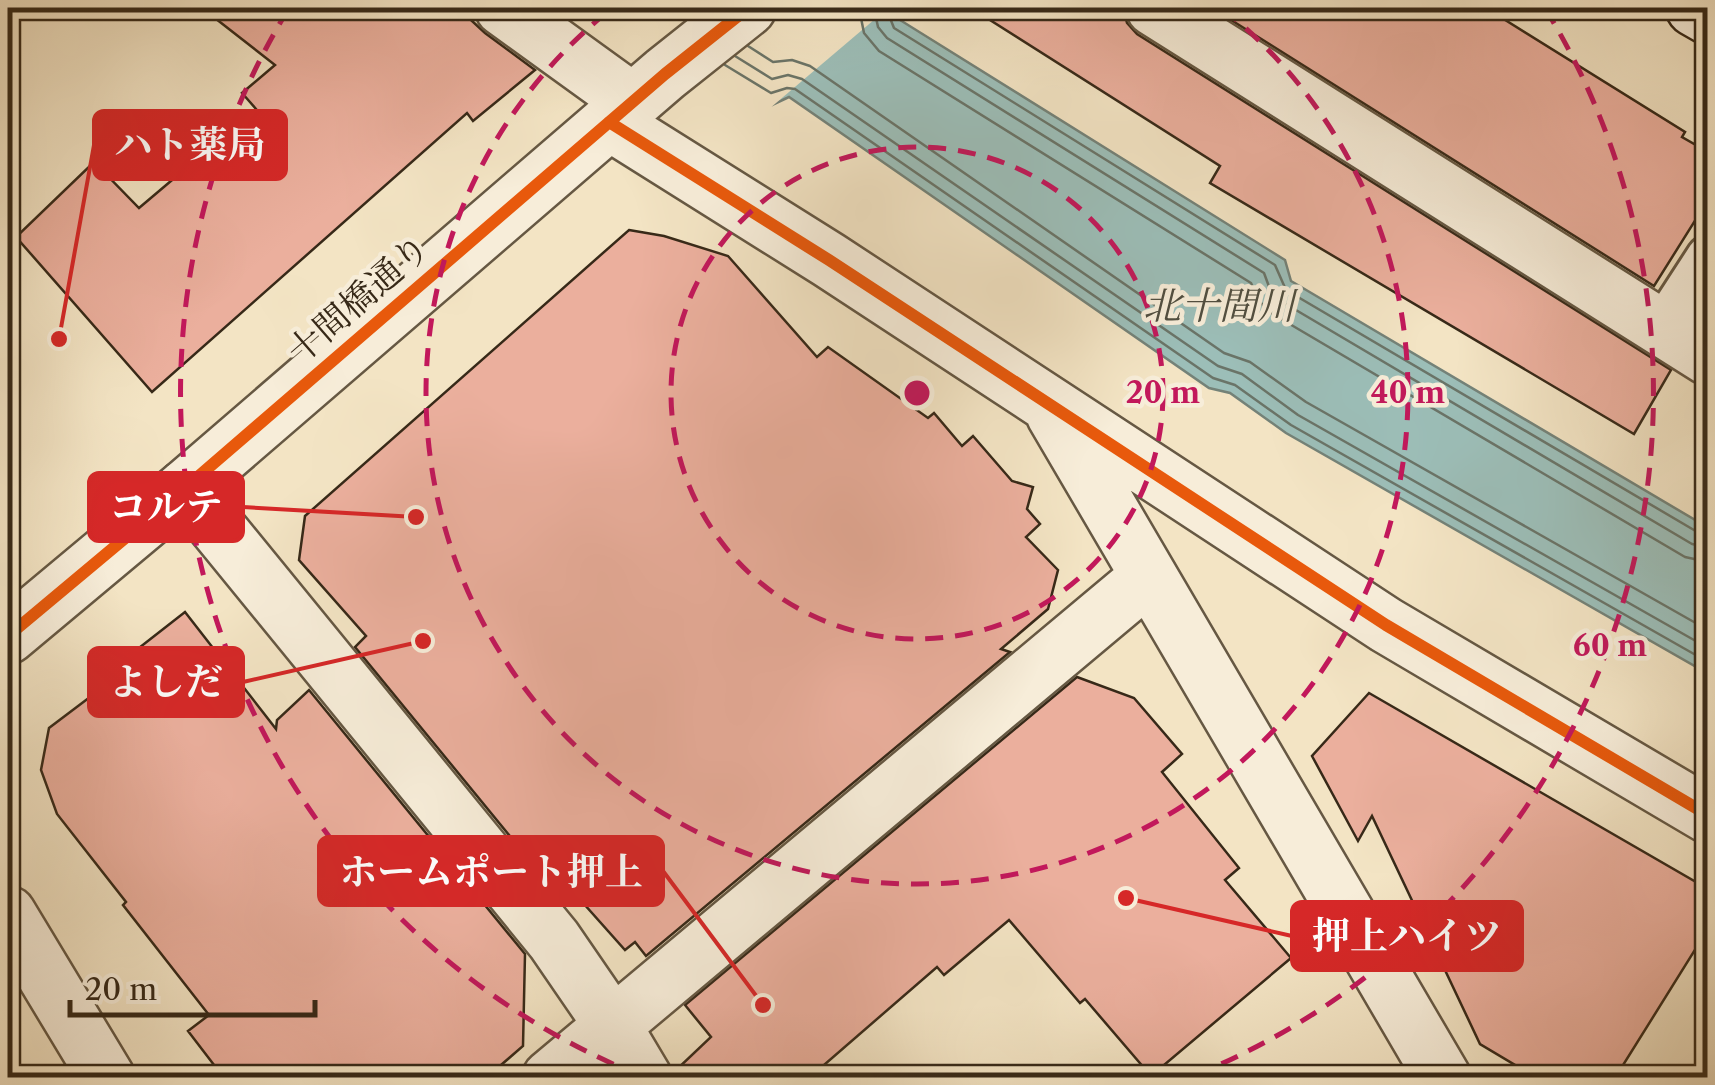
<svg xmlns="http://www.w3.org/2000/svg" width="1715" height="1085" viewBox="0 0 1715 1085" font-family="'Libre Caslon Text','Noto Serif JP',serif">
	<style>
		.water { fill: #9cbeb8; stroke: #748278; stroke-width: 2.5 }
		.pier { fill: #f3e4c4 }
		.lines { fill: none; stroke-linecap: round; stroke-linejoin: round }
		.shore { stroke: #6a7468; stroke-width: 2.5 }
		.building { fill: #ebaf9d; stroke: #372918; stroke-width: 2.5 }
		.service-casing { stroke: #665843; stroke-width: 48 }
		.minor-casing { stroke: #665843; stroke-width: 60 }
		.tertiary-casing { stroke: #665843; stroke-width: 60 }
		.secondary-casing { stroke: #372918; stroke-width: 60 }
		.service { stroke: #f7edd9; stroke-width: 42 }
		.minor { stroke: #f7edd9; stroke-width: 55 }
		.tertiary { stroke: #f7edd9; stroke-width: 55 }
		.secondary { stroke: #f7edd9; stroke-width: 55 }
		.cycleway-casing { stroke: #f7edd9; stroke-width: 19 }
		.cycleway { stroke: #e8590c; stroke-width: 12 }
		.ring { fill: none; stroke: #c2185b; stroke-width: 5; stroke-dasharray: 18 12 }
		.labels { text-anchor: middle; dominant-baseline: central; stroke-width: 9; stroke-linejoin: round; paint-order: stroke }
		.street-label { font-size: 35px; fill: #372918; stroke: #f7edd9 }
		.water-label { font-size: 38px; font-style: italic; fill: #504e40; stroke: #f7edd9 }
		.centre { fill: #c2185b; stroke: #f7edd9; stroke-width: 5 }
		.ring-label { font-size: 30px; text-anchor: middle; font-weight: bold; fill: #c2185b; stroke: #f7edd9; stroke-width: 9; stroke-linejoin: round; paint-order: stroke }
		.leader { fill: none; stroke: #d62828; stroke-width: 4 }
		.callout-dot { fill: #d62828; stroke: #f7edd9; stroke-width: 4 }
		.callout { fill: #d62828; stroke: #d62828; stroke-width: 4 }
		.callout-label { font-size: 38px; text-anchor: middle; font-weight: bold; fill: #fff }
	</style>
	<rect width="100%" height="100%" fill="#f3e4c4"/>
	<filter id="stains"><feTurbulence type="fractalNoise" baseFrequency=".002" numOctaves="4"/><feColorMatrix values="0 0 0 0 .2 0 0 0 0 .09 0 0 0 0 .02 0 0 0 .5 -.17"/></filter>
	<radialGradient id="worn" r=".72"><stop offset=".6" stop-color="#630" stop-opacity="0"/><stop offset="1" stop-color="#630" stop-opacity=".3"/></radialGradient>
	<path class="water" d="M613,8H895L900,20L1285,260L1291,281L1707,527V673L1286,433L1230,393L1209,388L789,97L772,105Z"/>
	<path class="pier" d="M608,8H888L769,109Z"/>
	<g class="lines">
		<path class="shore" d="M859,8L864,33L879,51L1251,283L1260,302L1271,313L1685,557L1708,562
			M874,8L878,27L887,38L1264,273L1271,292L1279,300L1692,544L1708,547
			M886,8L894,28L1275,265L1286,290L1699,533L1708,535
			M748,46L773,62L792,60L810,66L1224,353L1250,362L1306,402L1708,630
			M735,56L772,79L788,75L802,79L1218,366L1242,374L1298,415L1708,648
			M725,65L771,93L787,88L795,89L1213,378L1235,385L1291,425L1708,662"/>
	</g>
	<path class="building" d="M202,8H458L485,33L535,70L473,121L467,113L152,392L16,237L94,162L139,208L256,109L242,93L275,65Z
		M971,8H1123L1127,23L1137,34L1671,370L1634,434L1210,183L1220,166Z
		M1212,8H1486L1685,132L1682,137L1708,152V200L1654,286Z
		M629,230L664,236L728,256L817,357L828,347L928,418L934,413L962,446L973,436L1012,481L1033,487L1027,509L1040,524L1026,537L1058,570L1048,609L1001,649L1010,652L646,956L635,942L625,950L527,840V857L355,647L366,636L299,560L305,516Z
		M185,612L276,729L277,720L309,690L525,954L523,1046L486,1078H224L188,1031L209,1015L123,905L126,902L57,814L41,770L49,728L94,694L89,687Z
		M1077,677L1134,698L1182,754L1162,772L1239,868L1225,880L1291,958L1151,1076L1085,999L1080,1003L1009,920L944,975L937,967L809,1078H675L674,1072L711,1037L685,1005Z
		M1369,693L1708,889V929L1615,1078H1537L1480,1044L1372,816L1358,841L1312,756Z"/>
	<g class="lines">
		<defs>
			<path id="service" d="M1662,328L1708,257"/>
			<path id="minor" d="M503,8L633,102
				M1154,8L1708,357
				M609,122L829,260L1386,625L1708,815
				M1054,414L1443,1078
				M185,488L554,940L613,1026L644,1078
				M550,1078L1148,577"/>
			<path id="tertiary" d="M8,636L185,488L665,74L748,8
				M8,914L107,1078"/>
			<path id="secondary" d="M1694,8L1708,16"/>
		</defs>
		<use href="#service" class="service-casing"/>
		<use href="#minor" class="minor-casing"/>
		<use href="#tertiary" class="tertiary-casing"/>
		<use href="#secondary" class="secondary-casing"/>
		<use href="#service" class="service"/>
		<use href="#minor" class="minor"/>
		<use href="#tertiary" class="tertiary"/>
		<use href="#secondary" class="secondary"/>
		<defs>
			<path id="cycleway" d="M609,122L829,260L1386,625L1708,815
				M8,636L185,488L665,74L748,8"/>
		</defs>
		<use href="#cycleway" class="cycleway-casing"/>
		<use href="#cycleway" class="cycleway"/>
	</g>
	<g class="ring">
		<circle cx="917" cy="393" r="246"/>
		<path d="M1223 9A491 491 0 1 1 611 9"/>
		<path d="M641 1076A737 737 0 0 1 289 8M1545 8A737 737 0 0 1 1193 1076"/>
	</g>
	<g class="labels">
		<g class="street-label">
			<text transform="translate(358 299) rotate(-41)">十間橋通り</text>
		</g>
		<g class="water-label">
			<text x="1219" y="305">北十間川</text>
		</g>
	</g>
	<circle cx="917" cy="393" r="15" class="centre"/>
	<g class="ring-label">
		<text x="1163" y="403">20 m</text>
		<text x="1408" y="403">40 m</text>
		<text x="1610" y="656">60 m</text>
	</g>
	<path class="leader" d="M59 339L94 145M416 517L243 507M423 641L243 682M763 1005L663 871M1126 898L1292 936"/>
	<g class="callout-dot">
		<circle cx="59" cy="339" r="10"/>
		<circle cx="416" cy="517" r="10"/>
		<circle cx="423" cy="641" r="10"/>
		<circle cx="763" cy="1005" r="10"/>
		<circle cx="1126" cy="898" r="10"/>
	</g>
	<g class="callout">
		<rect x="94" y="111" width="192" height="68" rx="10"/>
		<rect x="89" y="473" width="154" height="68" rx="10"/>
		<rect x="89" y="648" width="154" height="68" rx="10"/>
		<rect x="319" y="837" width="344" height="68" rx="10"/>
		<rect x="1292" y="902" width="230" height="68" rx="10"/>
	</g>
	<g class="callout-label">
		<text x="190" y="158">ハト薬局</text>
		<text x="166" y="520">コルテ</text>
		<text x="166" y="695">よしだ</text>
		<text x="491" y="885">ホームポート押上</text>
		<text x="1407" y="949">押上ハイツ</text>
	</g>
	<rect width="1715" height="1085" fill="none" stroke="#f3e4c4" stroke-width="40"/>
	<rect x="10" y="10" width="1695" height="1065" fill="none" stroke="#372918" stroke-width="5"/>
	<rect x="20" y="20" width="1675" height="1045" fill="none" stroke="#372918" stroke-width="2.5"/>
	<path d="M70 1000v15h245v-15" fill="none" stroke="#372918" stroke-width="5"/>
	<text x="85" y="1000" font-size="30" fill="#372918" stroke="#f7edd9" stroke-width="8" paint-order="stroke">20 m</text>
	<rect width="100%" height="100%" filter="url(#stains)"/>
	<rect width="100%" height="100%" fill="url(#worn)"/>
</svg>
